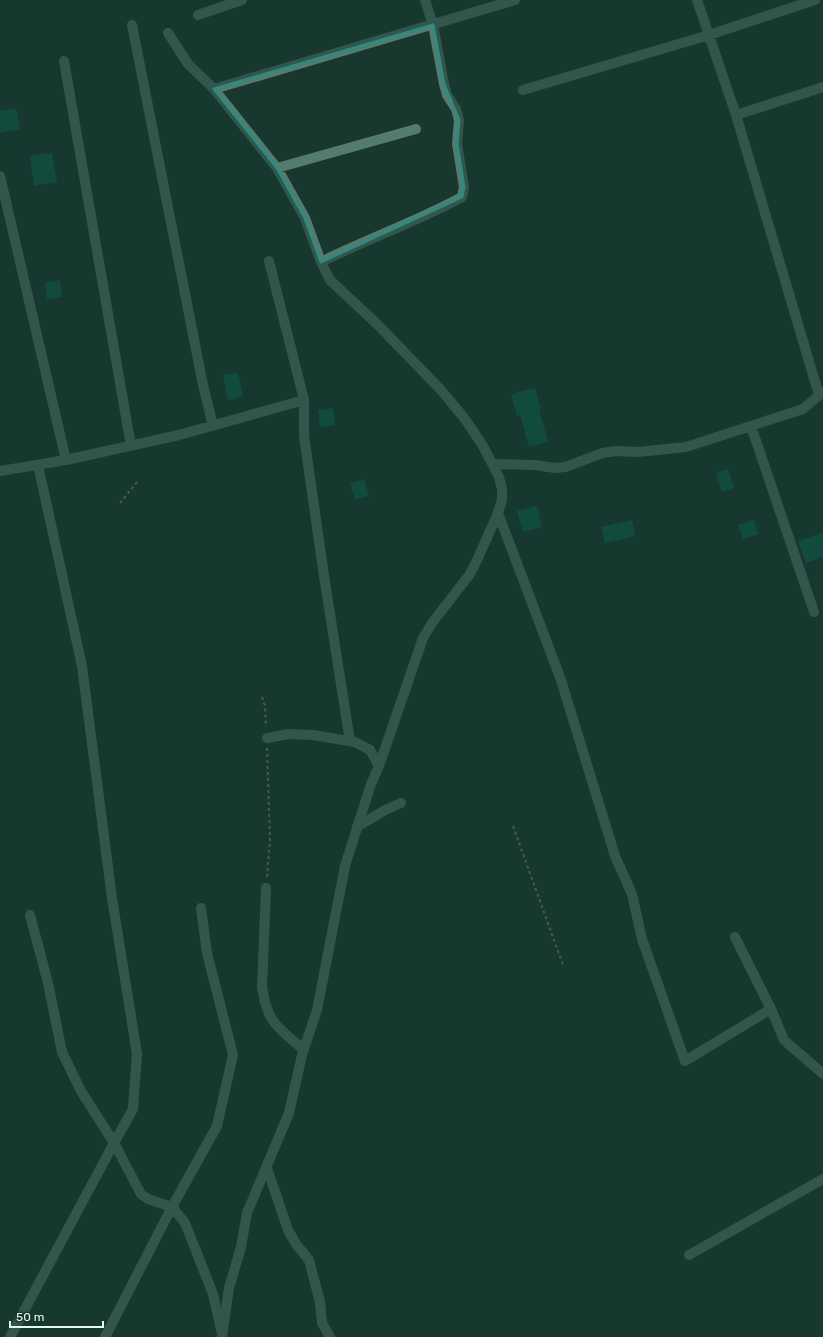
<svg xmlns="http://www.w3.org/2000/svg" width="823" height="1337" viewBox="0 0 823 1337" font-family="Rubik,sans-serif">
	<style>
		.building { fill: #0a6351 }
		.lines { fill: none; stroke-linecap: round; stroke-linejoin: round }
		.path { stroke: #708a82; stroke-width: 2; stroke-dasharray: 3 3; stroke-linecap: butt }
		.minor { stroke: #557b6f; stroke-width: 10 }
		.marked { fill: none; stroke: #2f8a82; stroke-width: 3; stroke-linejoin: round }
	</style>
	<rect width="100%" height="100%" fill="#18382f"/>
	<path class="building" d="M16,108L20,129L0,133V111Z
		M52,153L57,182L34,186L30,156Z
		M60,280L62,297L47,299L45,283Z
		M238,373L243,396L228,400L223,375Z
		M535,388L541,410H539L548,441L529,447L520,415L517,416L511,394Z
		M333,408L335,425L320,427L318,410Z
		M728,469L734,488L722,492L716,473Z
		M364,479L369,496L355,499L350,483Z
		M537,506L542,527L523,532L517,511Z
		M632,520L635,536L605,543L601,527Z
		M754,520L758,534L743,539L738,525Z
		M823,533V557L806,563L798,541Z"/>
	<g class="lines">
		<path class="path" d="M120,503L137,482
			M262,697L265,706L266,727
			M267,748L270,839L267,877
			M513,826L563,965"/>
		<path class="minor" d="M697,0L736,115L819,395
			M198,15L242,0
			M132,25L203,385L213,426
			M168,33L188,64L214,89L277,168L305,218L321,262L330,280L378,325L441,390L465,419L483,446L499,477L502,489V500L498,513L478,558L470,574L432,623L423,638L379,766L371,784L345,866L317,1010L302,1055L289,1113L247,1213L241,1247L229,1288L222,1337
			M64,61L131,446
			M214,89L515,0
			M523,90L709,35L815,0
			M736,115L823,87
			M277,168L416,129
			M0,176L66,460
			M269,261L304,400V436L324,576L350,741
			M321,262C367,239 416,222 462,197L464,187L457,144L459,120L456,109L447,95L444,84L433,25L425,0
			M751,426L814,612
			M493,464L535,465L555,468L565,467L603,453L615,451L638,452L686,447L803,409L823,392
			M0,471L66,460L179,435L304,400
			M498,513L561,680L615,856L632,894L642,939L685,1061L771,1009
			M267,738L289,734L313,735L355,742L370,750L379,766
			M357,827L385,810L401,803
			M266,888L262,987C267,1023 278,1027 304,1050
			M30,915L48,983L62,1052L81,1091L114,1143L141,1194L148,1199L172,1207L185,1223L213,1294L221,1330
			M735,937L771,1009L784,1040L823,1074
			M267,1168L288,1230L296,1244L309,1260L320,1302L322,1323L330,1337
			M689,1255L823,1179
			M10,1337L114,1143L133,1109L137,1054L112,898L82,666L38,465
			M105,1337L172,1207L217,1126L233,1055L207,953L201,908"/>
	</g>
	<path d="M0 0H823V1337H0ZM433,25L444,84L459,120L457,144L464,187L462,197L321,262L305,218L277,168L214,89Z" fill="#18382f" fill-opacity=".55" fill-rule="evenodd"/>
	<path class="marked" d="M433,25L444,84L459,120L457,144L464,187L462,197L321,262L305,218L277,168L214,89Z"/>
	<path d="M10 1321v6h93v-6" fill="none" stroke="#e6f8f1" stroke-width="2"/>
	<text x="16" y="1321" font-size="12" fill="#e6f8f1" stroke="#18382f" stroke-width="3" paint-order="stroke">50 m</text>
</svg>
